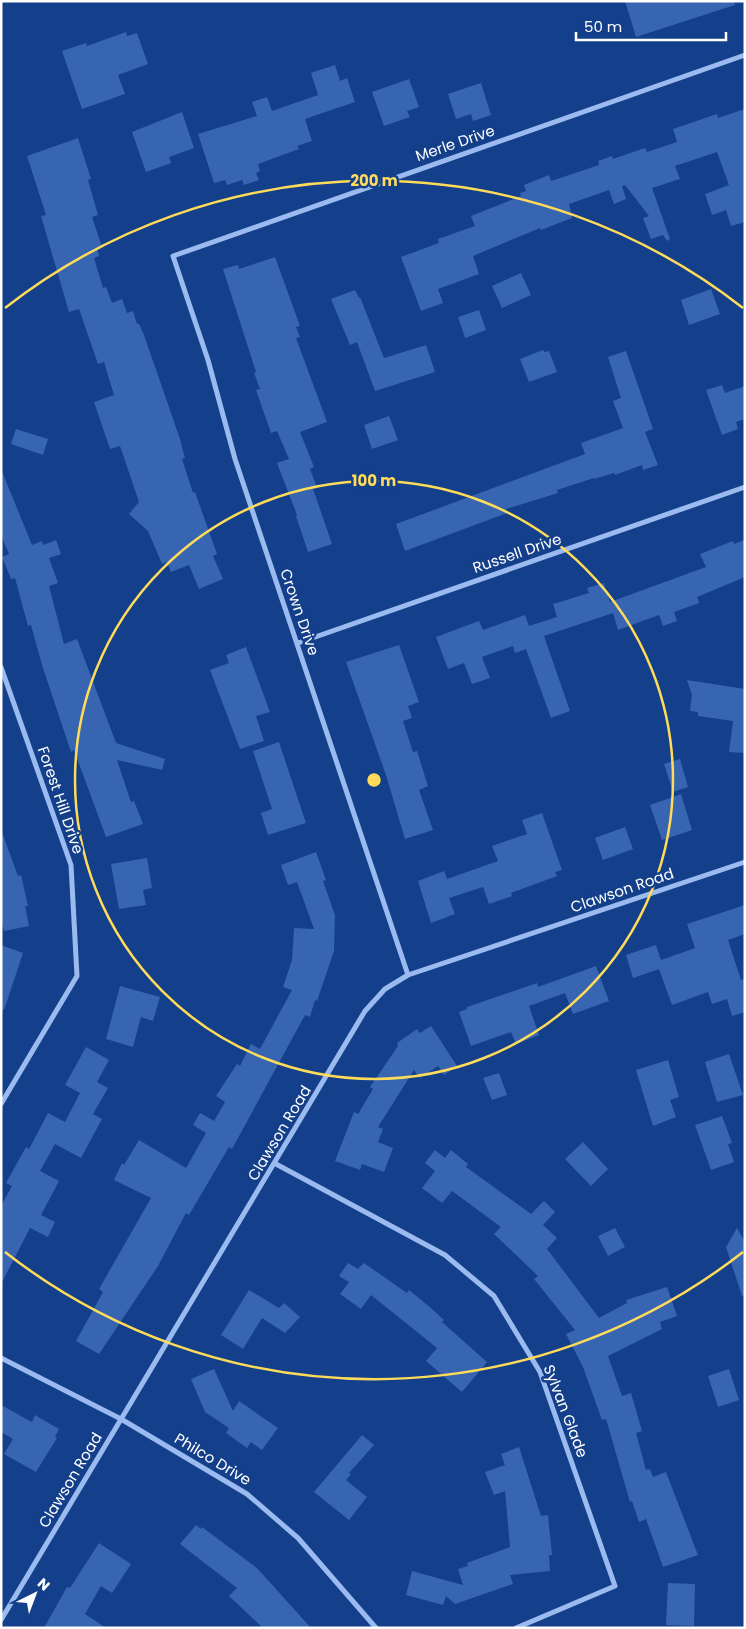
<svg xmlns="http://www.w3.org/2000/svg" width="746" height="1629" viewBox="0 0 746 1629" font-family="Poppins,sans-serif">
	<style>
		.building { fill: #3765b2 }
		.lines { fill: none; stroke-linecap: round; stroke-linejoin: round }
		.minor { stroke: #9bbbf0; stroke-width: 5 }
		.ring { fill: none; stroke: #ffdb5a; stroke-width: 2.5 }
		.labels { text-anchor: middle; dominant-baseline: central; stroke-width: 5; stroke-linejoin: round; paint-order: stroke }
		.street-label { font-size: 15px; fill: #fff; stroke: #143f8a }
		.centre { fill: #ffdb5a; stroke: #143f8a; stroke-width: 2.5 }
		.ring-label { font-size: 15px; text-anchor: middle; font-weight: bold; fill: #ffdb5a; stroke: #143f8a; stroke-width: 5; stroke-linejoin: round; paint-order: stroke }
	</style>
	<rect width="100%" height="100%" fill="#143f8a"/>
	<path class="building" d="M625,1H734L735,5L636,37Z
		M126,32L127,36L137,33L148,64L118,75L125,94L82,109L62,51L86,43L87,46Z
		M335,65L340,81L347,78L355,102L305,119L312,141L297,146L299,149L258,164L260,171L256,173L259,180L244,185L242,180L227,185L225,180L214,183L198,134L257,116L252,102L267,97L272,111L318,95L311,73Z
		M409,79L419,107L407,111L410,117L384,126L372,92Z
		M481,83L491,115L473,121L471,114L456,119L448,94Z
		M745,109V222L731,226L726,210L712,215L705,194L729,185L717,152L675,166L680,179L652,188L670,239L667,241L663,235L651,239L643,218L649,216L625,185L622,186L626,199L614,204L609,190L569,204L572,218L541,230L540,228L473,256L479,274L438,289L443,303L421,311L401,257L439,243L438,239L475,226L471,216L521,196L520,193L526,191L524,185L549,175L551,181L599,165L598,161L612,156L613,159L645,148L647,152L677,142L673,129L717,114L718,118Z
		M182,112L194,148L169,157L171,163L146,172L132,132Z
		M78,138L91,179L88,180L98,215L92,217L102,247L97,248L99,256L94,258L103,288L106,287L112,303L122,299L127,313L133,311L137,324H139L144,335L180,439L185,458L182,459L193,493L195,492L217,554L213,556L223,579L199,589L189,565L171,572L167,562L162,564L148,531L129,514L139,502L120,446L110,449L94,402L114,395L104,362L98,364L79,309L69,312L41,216L46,215L27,156Z
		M275,257L300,326L296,327L300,337L296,338L327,422L300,432L314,467L310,469L317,488L313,489L332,544L308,552L296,516L297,515L277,463L289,459L277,431L271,433L256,390L260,389L254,373L256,372L223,269L238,265L239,269Z
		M521,273L531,295L502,308L492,286Z
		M711,289L720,314L689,325L681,300Z
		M355,290L359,298L360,297L384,358L426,345L435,372L375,391L357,342L350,345L331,299Z
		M479,310L486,330L465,338L458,317Z
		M543,350L544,352L549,351L557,372L529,382L520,359Z
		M626,351L653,429L645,432L658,465L643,470L642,465L615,475L614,473L594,479V478L557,490L558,493L506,509L507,513L405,551L396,524L585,454L581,443L623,428L613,401L621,398L608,357Z
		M722,385L725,393L745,386V419L736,422L738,429L722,435L706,390Z
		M389,416L398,440L372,449L364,425Z
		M16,429L48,439L43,455L11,444Z
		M1,469L32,545L42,541L43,545L56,540L61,554L49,558L58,583L49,586L64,644L77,639L116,743L165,759L162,770L117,760L131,802L134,801L143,824L106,837L74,750L71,752L42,665L31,625L28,626L15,578L11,579L2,557L9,554L1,535Z
		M745,540V577L697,597L699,603L674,612L677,621L663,626L659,615L618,630L613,613L544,636L570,711L551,718L526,649L515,653L513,646L482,657L490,678L472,684L464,663L448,669L436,637L479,621L483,630L525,615L529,626L557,617L553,604L589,593L587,588L604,583L610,602L706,567L700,554L733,541L734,544Z
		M399,645L419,702L408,706L412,718L403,721L413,752L417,751L428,786L419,790L433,830L405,839L386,775L346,662Z
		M246,647L270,712L256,716L264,741L240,749L210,670L229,663L226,655Z
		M687,680L745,689V753L729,752L733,721L698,716V712L690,711L692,695Z
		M279,742L306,823L268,835L261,813L272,809L253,751Z
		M680,759L688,787L673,792L664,764Z
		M681,794L692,830L662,840L650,805Z
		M542,813L562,870L555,872L557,876L511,893L512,896L489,904L483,887L449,898L455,914L431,923L418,881L444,871L447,879L498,861L492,846L527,834L522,820Z
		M625,827L633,849L603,860L595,838Z
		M1,835H3L18,876L21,875L28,906H25L29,926L4,931L1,921Z
		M316,852L326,880L323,881L335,915L334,951L317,1001L315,1000L310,1017L305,1015L232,1149L229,1147L189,1215L186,1213L158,1266L99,1354L76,1341L103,1292L99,1289L151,1198L114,1180L122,1163L124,1165L139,1140L186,1168L206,1133L193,1125L200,1113L214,1121L225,1102L216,1096L237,1064L240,1066L251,1044L260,1049L292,990L283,987L292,960L294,928L314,929L297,882L288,885L281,865Z
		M147,858L152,888L143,890L146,905L119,909L111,864Z
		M745,905V934L728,940L741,980L745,978V1012L732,1016L727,999L712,1004L708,992L672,1005L659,969L633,978L626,955L656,945L661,960L695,948L687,924Z
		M1,945L23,953L4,1010L1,1009Z
		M596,966L609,1001L573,1014L565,993L529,1006L539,1035L516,1044L511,1032L471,1046L459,1012L467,1009V1007L537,983L538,987Z
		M120,986L160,997L153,1021L141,1017L133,1047L106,1039Z
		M431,1026L457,1066L444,1075L438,1066L420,1078L414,1070L378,1127L383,1129L378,1142L393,1148L384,1172L362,1164L360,1170L335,1161L354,1112L358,1114L373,1089L370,1087L398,1046L397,1043L417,1029L420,1033Z
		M86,1047L109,1060L97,1082L108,1088L93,1114L102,1119L81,1158L55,1144L40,1171L59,1181L41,1215L55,1222L48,1237L30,1228L1,1284V1206L12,1186L6,1183L26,1147L29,1149L48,1113L65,1122L80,1093L65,1085Z
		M729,1054L743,1095L717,1102L705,1062Z
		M668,1060L679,1097L670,1100L676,1117L653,1126L636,1070Z
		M499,1073L507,1095L492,1100L483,1078Z
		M722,1116L732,1143L728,1144L734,1162L711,1170L695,1125Z
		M583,1142L608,1169L591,1186L565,1159Z
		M435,1150L445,1158L451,1150L468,1164L466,1167L531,1214L544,1201L555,1212L543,1225L557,1238L547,1249L599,1318L627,1303L626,1300L667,1287L677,1316L660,1322L662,1329L608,1356L622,1396L631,1393L642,1431L636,1433L646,1470L650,1469L653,1477L666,1472L698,1555L663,1567L646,1519L639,1522L632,1501L630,1502L606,1419L602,1420L583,1367L566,1334L575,1330L534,1279L538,1276L494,1234L501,1227L452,1191L442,1203L422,1188L435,1171L425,1163Z
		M615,1228L625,1247L608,1256L598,1236Z
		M737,1228L745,1242V1295L742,1296L726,1247Z
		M348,1263L358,1269L364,1263L407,1293L409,1290L431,1308L444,1320L442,1322L487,1362L462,1392L426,1361L437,1348L371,1295L361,1309L340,1294L349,1282L339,1276Z
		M249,1290L279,1308L284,1303L300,1317L285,1333L262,1318L243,1349L221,1335Z
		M214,1369L233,1411L239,1401L278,1428L262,1450L251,1442L247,1448L226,1433L229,1428L205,1412L191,1379Z
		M729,1369L739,1400L718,1407L708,1376Z
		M1,1405L32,1422L35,1415L59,1429L55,1437L57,1438L36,1472L4,1454L13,1439L1,1432Z
		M362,1435L374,1445L349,1473L351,1474L346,1480L367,1497L349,1520L314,1492Z
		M519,1447L541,1516L548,1515L552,1555H549L550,1571L510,1575L513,1584L455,1604L446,1596L443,1605L406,1595L412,1571L463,1585L458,1569L468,1566L467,1563L510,1547L505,1491L494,1495L485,1472L505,1465L501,1454Z
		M196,1525L201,1529L202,1527L257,1568L311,1628H263L229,1596L237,1588L180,1544Z
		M99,1543L131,1564L112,1593L101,1586L85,1614L106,1628H44L67,1587L70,1588Z
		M668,1583L695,1584L694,1626L666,1625Z"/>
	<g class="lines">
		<path class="minor" d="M298,643L745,487
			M1,667L71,865L77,976L1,1104
			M408,975L235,459L208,360L173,256L745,55
			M276,1164L445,1255L494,1296L540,1372L615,1586L516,1628
			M1,1358L121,1419L247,1494L298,1538L376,1628
			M1,1620L365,1011L385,989L408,975L745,862"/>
	</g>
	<g class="ring">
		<circle cx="374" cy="780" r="299"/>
		<path d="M743 1252A599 599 0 0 1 5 1252M5 308A599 599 0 0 1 743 308"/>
	</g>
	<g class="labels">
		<g class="street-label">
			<text transform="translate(455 143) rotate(-19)">Merle Drive</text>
			<text transform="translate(517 553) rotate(-19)">Russell Drive</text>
			<text transform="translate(300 612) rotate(71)">Crown Drive</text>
			<text transform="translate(61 800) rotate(71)">Forest Hill Drive</text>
			<text transform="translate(622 890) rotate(-19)">Clawson Road</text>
			<text transform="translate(279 1133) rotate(-59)">Clawson Road</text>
			<text transform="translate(566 1411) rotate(69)">Sylvan Glade</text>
			<text transform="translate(213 1459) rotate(31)">Philco Drive</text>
			<text transform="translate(70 1480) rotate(-59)">Clawson Road</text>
		</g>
	</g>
	<circle cx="374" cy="780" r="8" class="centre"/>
	<g class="ring-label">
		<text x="374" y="186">200 m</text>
		<text x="374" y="486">100 m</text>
	</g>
	<rect width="746" height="1629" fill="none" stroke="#ffffff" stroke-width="5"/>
	<g transform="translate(35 1594) rotate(42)" stroke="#143f8a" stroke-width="4" paint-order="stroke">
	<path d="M0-4L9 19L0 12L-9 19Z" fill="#ffffff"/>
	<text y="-8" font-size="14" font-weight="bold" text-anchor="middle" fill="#ffffff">N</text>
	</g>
	<path d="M576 32v8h150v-8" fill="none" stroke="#ffffff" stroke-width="2.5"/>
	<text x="584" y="32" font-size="15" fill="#ffffff" stroke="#143f8a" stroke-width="4" paint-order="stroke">50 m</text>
</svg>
